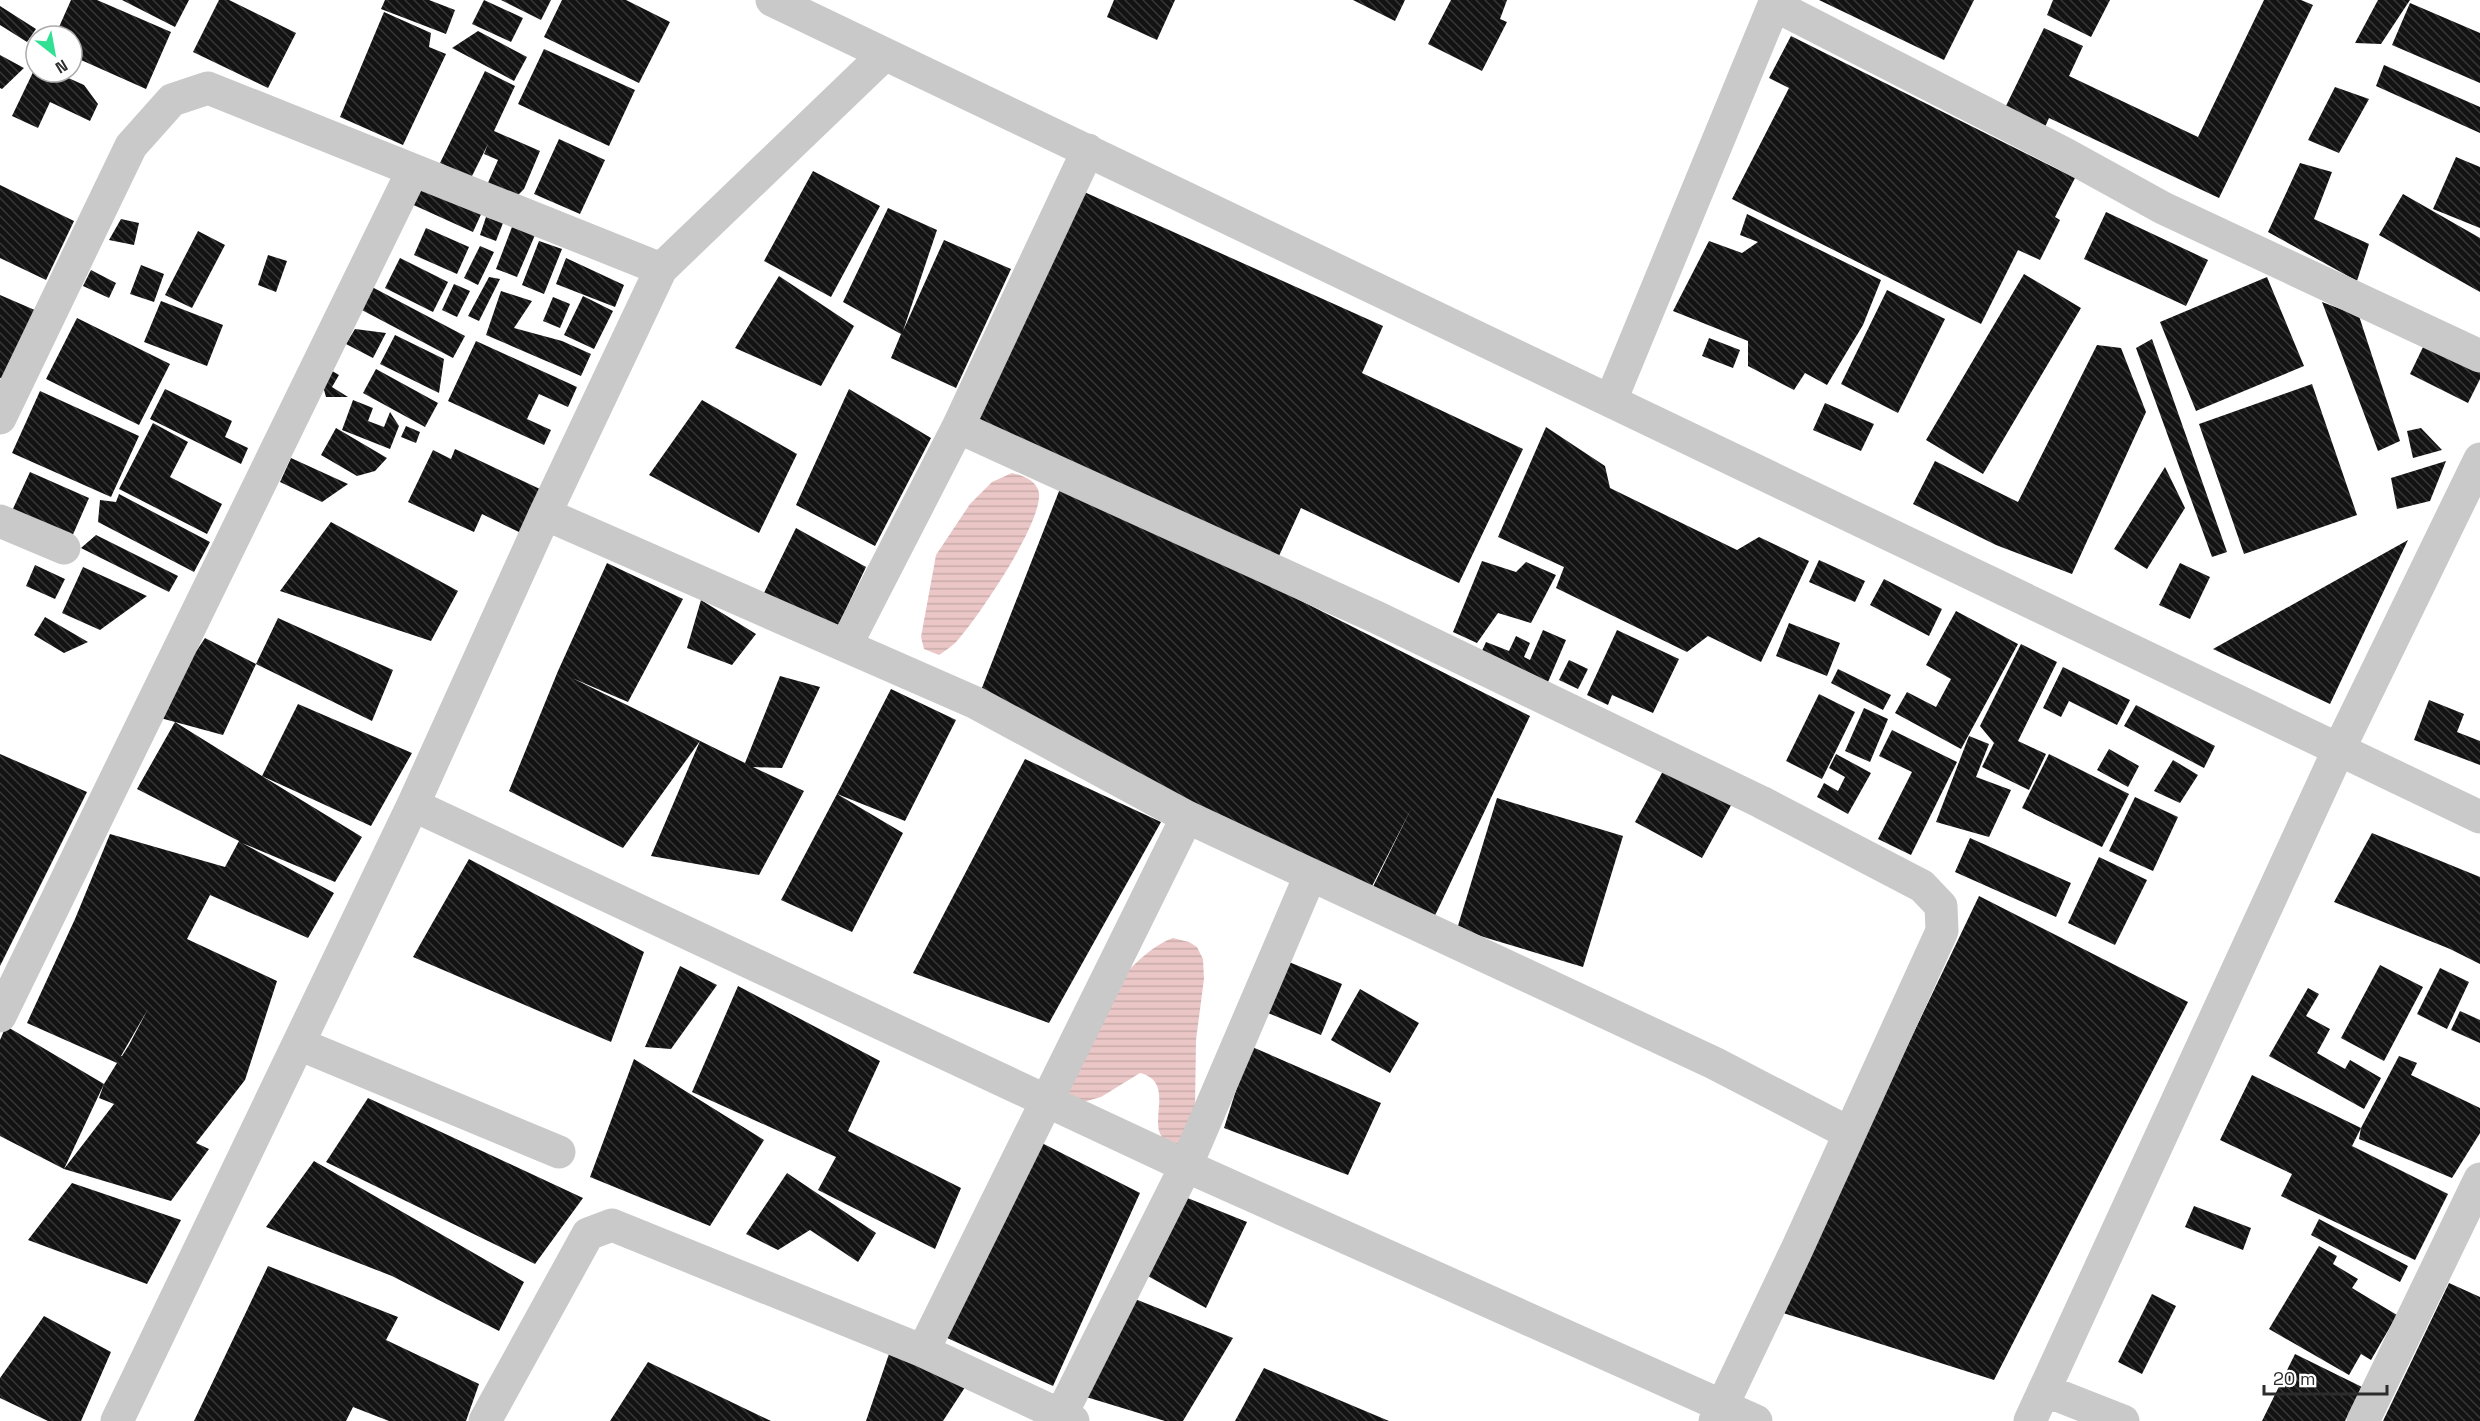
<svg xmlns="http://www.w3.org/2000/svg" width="2480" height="1421" viewBox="0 0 2480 1421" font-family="'Space Grotesk',sans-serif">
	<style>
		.water { fill: url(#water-rules) }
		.building { fill: url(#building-back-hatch); fill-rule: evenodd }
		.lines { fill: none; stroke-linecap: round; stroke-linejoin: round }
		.minor { stroke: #c9c9c9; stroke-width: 33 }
	</style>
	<defs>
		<pattern id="water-rules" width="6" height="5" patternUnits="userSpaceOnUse" patternTransform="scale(1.5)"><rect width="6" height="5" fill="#eac7c6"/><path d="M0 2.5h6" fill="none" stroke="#c9abaa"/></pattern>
		<pattern id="building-back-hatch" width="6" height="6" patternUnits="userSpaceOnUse" patternTransform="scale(1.5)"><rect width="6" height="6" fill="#131313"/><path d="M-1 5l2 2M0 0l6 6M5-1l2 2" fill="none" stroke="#363636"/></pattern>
	</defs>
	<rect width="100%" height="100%" fill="#fff"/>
	<path class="water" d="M1012,473C1022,475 1037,480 1039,493C1042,524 978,617 957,641C951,647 945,651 939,655L924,649L921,637L936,555L970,504L992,482Z
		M1173,938L1189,942L1197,947L1203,959L1204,979L1196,1040L1195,1111L1180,1146C1174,1144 1166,1142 1162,1137C1149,1120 1175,1082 1140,1073L1101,1097L1073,1105L1049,1073C1078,1035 1129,953 1173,938Z"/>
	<path class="building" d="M71,0H97L171,32L146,89L72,56V36H55Z
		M122,0H189L175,27Z
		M219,0H229L296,33L268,88L193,52Z
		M385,0H429L455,10L446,34L381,9Z
		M484,0L523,18L511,42L472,24Z
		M501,0H551L541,20Z
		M562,0H626L670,22L639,83L544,37Z
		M1114,0H1175L1157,40L1107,17Z
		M1353,0H1405L1395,21Z
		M1451,0H1507L1500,19L1507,22L1482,71L1428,44Z
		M1819,0H1974L1944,60Z
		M2053,0H2110L2091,37L2047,15Z
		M2264,0H2301L2313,5L2219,198L2049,118L2045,127L2005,108L2044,28L2083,46L2069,76L2198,137Z
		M2378,0H2410L2381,44L2355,43Z
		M2410,3L2480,33V83L2392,45Z
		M0,6L36,29L27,42L0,25Z
		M384,12L431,33L429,47L446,54L403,145L340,117Z
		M478,31L527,57L514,81L452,48Z
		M1791,36L2075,178L2055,217L2060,220L2040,260L2018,250L1981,324L1732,199L1789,88L1769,78Z
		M544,49L635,90L609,146L518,104Z
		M0,55L24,68L2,89L0,88Z
		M2384,65L2480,107V133L2376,86Z
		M36,66V72H55L84,85L98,104L90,121L50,102L38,128L12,116Z
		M485,71L515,86L494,131L540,151L524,189L518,195L487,185L498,160L484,154L488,144L471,178L440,163Z
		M2335,87L2369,99L2339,153L2308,140Z
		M559,139L605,160L580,214L534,194Z
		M2456,157L2480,167V228L2433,209Z
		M2300,163L2332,172L2314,219L2369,244L2357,281L2268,232Z
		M813,171L880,206L831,297L764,261Z
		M417,180L483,210L473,232L407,202Z
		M0,185L74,221L46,280L0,258Z
		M1082,191L1383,326L1362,373L1523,449L1459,583L1301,508L1278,558L977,423Z
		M2403,194L2480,238V292L2379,235Z
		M888,208L937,230L903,331L944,240L1011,269L956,388L891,358L901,334L843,302Z
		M2106,212L2208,260L2186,306L2084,259Z
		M1747,214L1881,280L1863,325L1827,385L1805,373L1794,390L1748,366V341L1673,311L1709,241L1742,253L1758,242L1740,235Z
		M486,217L503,223L496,241L480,235Z
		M121,219L139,223L134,245L109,240Z
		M512,227L535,235L517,277L496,269Z
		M426,228L469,247L457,274L414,255Z
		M198,231L225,245L192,308L165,295Z
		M539,241L562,249L544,294L522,285Z
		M480,246L494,252L478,285L464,278Z
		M268,255L287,261L276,292L258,285Z
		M400,258L448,282L433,312L385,288Z
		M566,258L624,285L615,307L556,284Z
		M141,265L164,274L154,302L130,294Z
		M91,270L116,283L109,298L83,286Z
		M2024,274L2081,308L1983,474L1926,440Z
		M779,276L854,326L821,386L735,348Z
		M489,277L500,279L479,321L468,316Z
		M2267,277L2304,366L2196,411L2160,322Z
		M454,284L470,291L457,317L442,310Z
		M372,287L465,336L453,358L360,309Z
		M1887,290L1945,319L1898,413L1841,384Z
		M501,291L532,301L514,328L562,341L591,354L581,376L486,335Z
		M0,295L37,311L6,380L0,378Z
		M583,296L613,311L594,349L564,335Z
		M553,297L570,304L560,328L543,321Z
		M161,301L223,325L207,366L144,342Z
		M2322,302L2359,316L2400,441L2378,451Z
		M77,318L170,364L139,425L46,379Z
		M355,329L386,333L373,358L346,344Z
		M395,335L444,359L439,393L380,364Z
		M1709,338L1740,350L1733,368L1702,356Z
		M2152,339L2227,552L2212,557L2136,348Z
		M476,341L577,387L568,407L539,394L527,419L551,430L544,445L448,401Z
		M2097,345L2121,348L2146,412L2072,574L1996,545L1913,504L1935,461L2018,502Z
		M2424,345L2480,372V379L2468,403L2410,374Z
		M327,368L339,375L332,387L348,397H326L321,379Z
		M376,369L438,403L425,427L363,393Z
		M2312,384L2357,515L2244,554L2199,424Z
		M165,389L232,421L225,437L248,448L241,464L150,419Z
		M849,389L931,438L875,546L796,505Z
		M40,391L139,436L111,497L12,453Z
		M353,400L373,408L368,421L384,427L390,412L399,426L390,449L342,430Z
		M702,400L797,454L759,533L649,475Z
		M1825,403L1874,424L1861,451L1813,430Z
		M153,423L188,442L170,477L222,504L207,534L119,489Z
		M406,426L420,432L416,443L401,437Z
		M1546,427L1605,466L1610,488L1737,550L1759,537L1809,561L1761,662L1708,636L1687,652L1556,588L1564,567L1498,537Z
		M336,428L387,458L375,471L357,476L321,455Z
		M2421,428L2442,450L2413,458L2407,431Z
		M455,449L542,490L521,533L482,514L474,532L408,502L433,450L451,459Z
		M291,458L348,484L322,502L280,482Z
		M2446,461L2430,501L2397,509L2391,478Z
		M2165,467L2185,508L2147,569L2114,549Z
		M30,472L89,498L71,539L11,513Z
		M1063,481L1530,716L1429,928L1367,899L1411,809L1366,898L976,703Z
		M119,494L210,542L194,572L98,522L100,500L116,502Z
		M331,522L458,591L431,641L280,591Z
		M796,528L866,567L837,628L762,597Z
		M96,535L178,576L169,592L81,548Z
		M2408,540L2330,704L2213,649Z
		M1819,560L1865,581L1855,602L1809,582Z
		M1482,561L1516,572L1526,562L1556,575L1531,623L1498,613L1477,643L1453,632Z
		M607,563L683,599L628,702L572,678L745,763L780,676L820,687L782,768L753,767L804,791L759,875L651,856L700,741L623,848L509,791L558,671Z
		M2180,563L2210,577L2190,619L2159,605Z
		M35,565L65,579L55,599L26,586Z
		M83,567L147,596L100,630L62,613Z
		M1884,579L1942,609L1929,636L1870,605Z
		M701,600L756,634L732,665L687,648Z
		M1956,611L2018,644L1961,749L1895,713L1907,692L1936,707L1951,679L1926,665Z
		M45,617L88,642L64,653L34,635Z
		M278,618L393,670L372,721L256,664L223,735L153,716L205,638L256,664Z
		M1789,623L1840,643L1827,676L1776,656Z
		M1543,630L1566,640L1548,682L1481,653L1486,642L1509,651L1516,636L1530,643L1524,657L1530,660Z
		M1617,630L1679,659L1653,713L1612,695L1608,705L1587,695Z
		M2021,644L2057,662L2018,741L2046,754L2029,790L1982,767L1994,743L1980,726Z
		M1569,660L1588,669L1578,689L1559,680Z
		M2063,667L2130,700L2117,725L2069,701L2061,717L2043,708Z
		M1838,669L1891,695L1883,710L1831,683Z
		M891,689L956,720L905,821L837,794Z
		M1819,694L1855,712L1822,779L1786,761Z
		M2429,700L2464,714L2457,732L2480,741V765L2414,740Z
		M298,704L412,753L371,826L262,776L362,837L335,882L242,843L334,893L308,938L210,895L187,939L277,981L245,1080L196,1143L209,1149L171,1201L64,1169L114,1104L99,1098L104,1084L64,1169L0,1136V1040L6,1026L104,1084L117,1063L27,1023L75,919L110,834L225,867L239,841L137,789L175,722L262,776ZM148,1009L129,1045L122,1056H121Z
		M2136,705L2215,746L2204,768L2124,726Z
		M1864,708L1888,719L1870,762L1845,751Z
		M1892,730L1957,762L1911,855L1878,839L1912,772L1879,756Z
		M1969,736L1989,744L1976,777L2011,790L1989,837L1936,822Z
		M2109,749L2139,766L2128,787L2097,770Z
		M0,754L87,792L0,966Z
		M1836,754L1871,773L1848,814L1817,797L1824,783L1838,791L1845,777L1829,768Z
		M2049,754L2129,794L2102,847L2022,808Z
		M1025,759L1161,822L1049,1023L913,973Z
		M2173,760L2198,775L2180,803L2154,791Z
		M1668,762L1735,798L1702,858L1635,822Z
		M837,794L903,833L852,932L781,900Z
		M2135,797L2178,817L2153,871L2109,851Z
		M1497,798L1623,836L1583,967L1457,929Z
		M2372,833L2480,877V964L2450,949L2334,902Z
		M1970,838L2071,883L2056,917L1955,872Z
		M2099,857L2147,880L2115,945L2068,923Z
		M469,859L644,952L611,1042L413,957Z
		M1979,896L2188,1002L1994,1380L1780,1312Z
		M1289,962L1342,984L1321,1035L1268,1013Z
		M2380,965L2423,987L2384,1061L2341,1038Z
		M680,966L717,985L671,1049L645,1047Z
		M2440,968L2469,982L2447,1029L2417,1014Z
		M738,986L880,1061L848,1131L961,1188L935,1249L818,1190L836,1157L692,1092Z
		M2308,988L2319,994L2306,1016L2330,1029L2317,1053L2345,1069L2350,1060L2381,1078L2364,1109L2269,1056Z
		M1360,989L1419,1023L1390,1073L1331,1040Z
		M2460,1011L2480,1020V1043L2451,1030Z
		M1250,1046L1381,1103L1348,1175L1224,1128Z
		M2399,1056L2417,1063L2411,1075L2480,1108V1133L2452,1178L2359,1139L2361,1128L2352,1146L2448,1194L2415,1260L2281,1196L2292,1174L2220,1140L2252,1075L2361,1128Z
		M634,1059L764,1140L710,1226L590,1177Z
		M368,1098L583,1198L535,1264L326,1162Z
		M1034,1139L1140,1193L1053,1386L945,1337Z
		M314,1161L524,1282L499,1331L392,1276L266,1227Z
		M787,1173L876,1233L858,1262L810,1230L778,1250L746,1234Z
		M72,1183L181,1220L147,1284L28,1240Z
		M1185,1197L1247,1222L1206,1308L1146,1275Z
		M2194,1206L2251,1228L2243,1250L2185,1227Z
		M2319,1219L2408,1266L2400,1282L2311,1235Z
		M2319,1246L2337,1256L2333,1264L2358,1279L2352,1288L2397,1315L2371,1360L2361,1354L2349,1375L2269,1329Z
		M268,1266L398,1317L386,1340L479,1384L466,1421H389L353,1407L346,1421H194Z
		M2449,1283L2480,1297V1421H2383Z
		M2152,1294L2176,1306L2142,1374L2118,1362Z
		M1135,1299L1233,1338L1183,1421H1165L1073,1393Z
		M44,1316L111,1352L81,1421H48L0,1398V1378Z
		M890,1351L973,1375L943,1421H866Z
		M2295,1354L2362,1387L2345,1421H2262Z
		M648,1362L771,1421H610Z
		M1264,1368L1332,1397L1389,1421H1235Z"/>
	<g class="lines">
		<path class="minor" d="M772,0L2480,817
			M1774,5L2065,154L2163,208L2480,356
			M1611,400L1776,0
			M0,418L131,146L172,100L208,88L661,269
			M958,427L1376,617L1761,802L1922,886L1941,906L1942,931L1797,1249L1715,1421
			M545,514L976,703L1187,817L1714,1063L1849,1133
			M0,521L64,548
			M846,645L958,427L1088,150
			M413,805L1186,1166L1756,1421
			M0,1016L413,170
			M299,1044L559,1152
			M923,1351L1187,817
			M2044,1390L2123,1421
			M1061,1415L1186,1166L1310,876
			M117,1421L413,805L545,514L661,269L885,54
			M485,1421L588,1234L612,1225L923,1351L1073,1421
			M2030,1421L2339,749L2480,459
			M2363,1421L2480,1179"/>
	</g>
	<g transform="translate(54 54) rotate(149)"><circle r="28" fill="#ffffff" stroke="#ababab" stroke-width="1.5"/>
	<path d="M0-4.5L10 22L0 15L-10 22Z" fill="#32e093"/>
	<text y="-9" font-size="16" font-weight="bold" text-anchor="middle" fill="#2c2c2c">N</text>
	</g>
	<path d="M2264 1385v9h123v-9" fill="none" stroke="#2c2c2c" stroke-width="3"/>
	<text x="2273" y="1385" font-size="18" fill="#2c2c2c" stroke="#ffffff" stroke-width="4.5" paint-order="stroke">20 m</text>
</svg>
